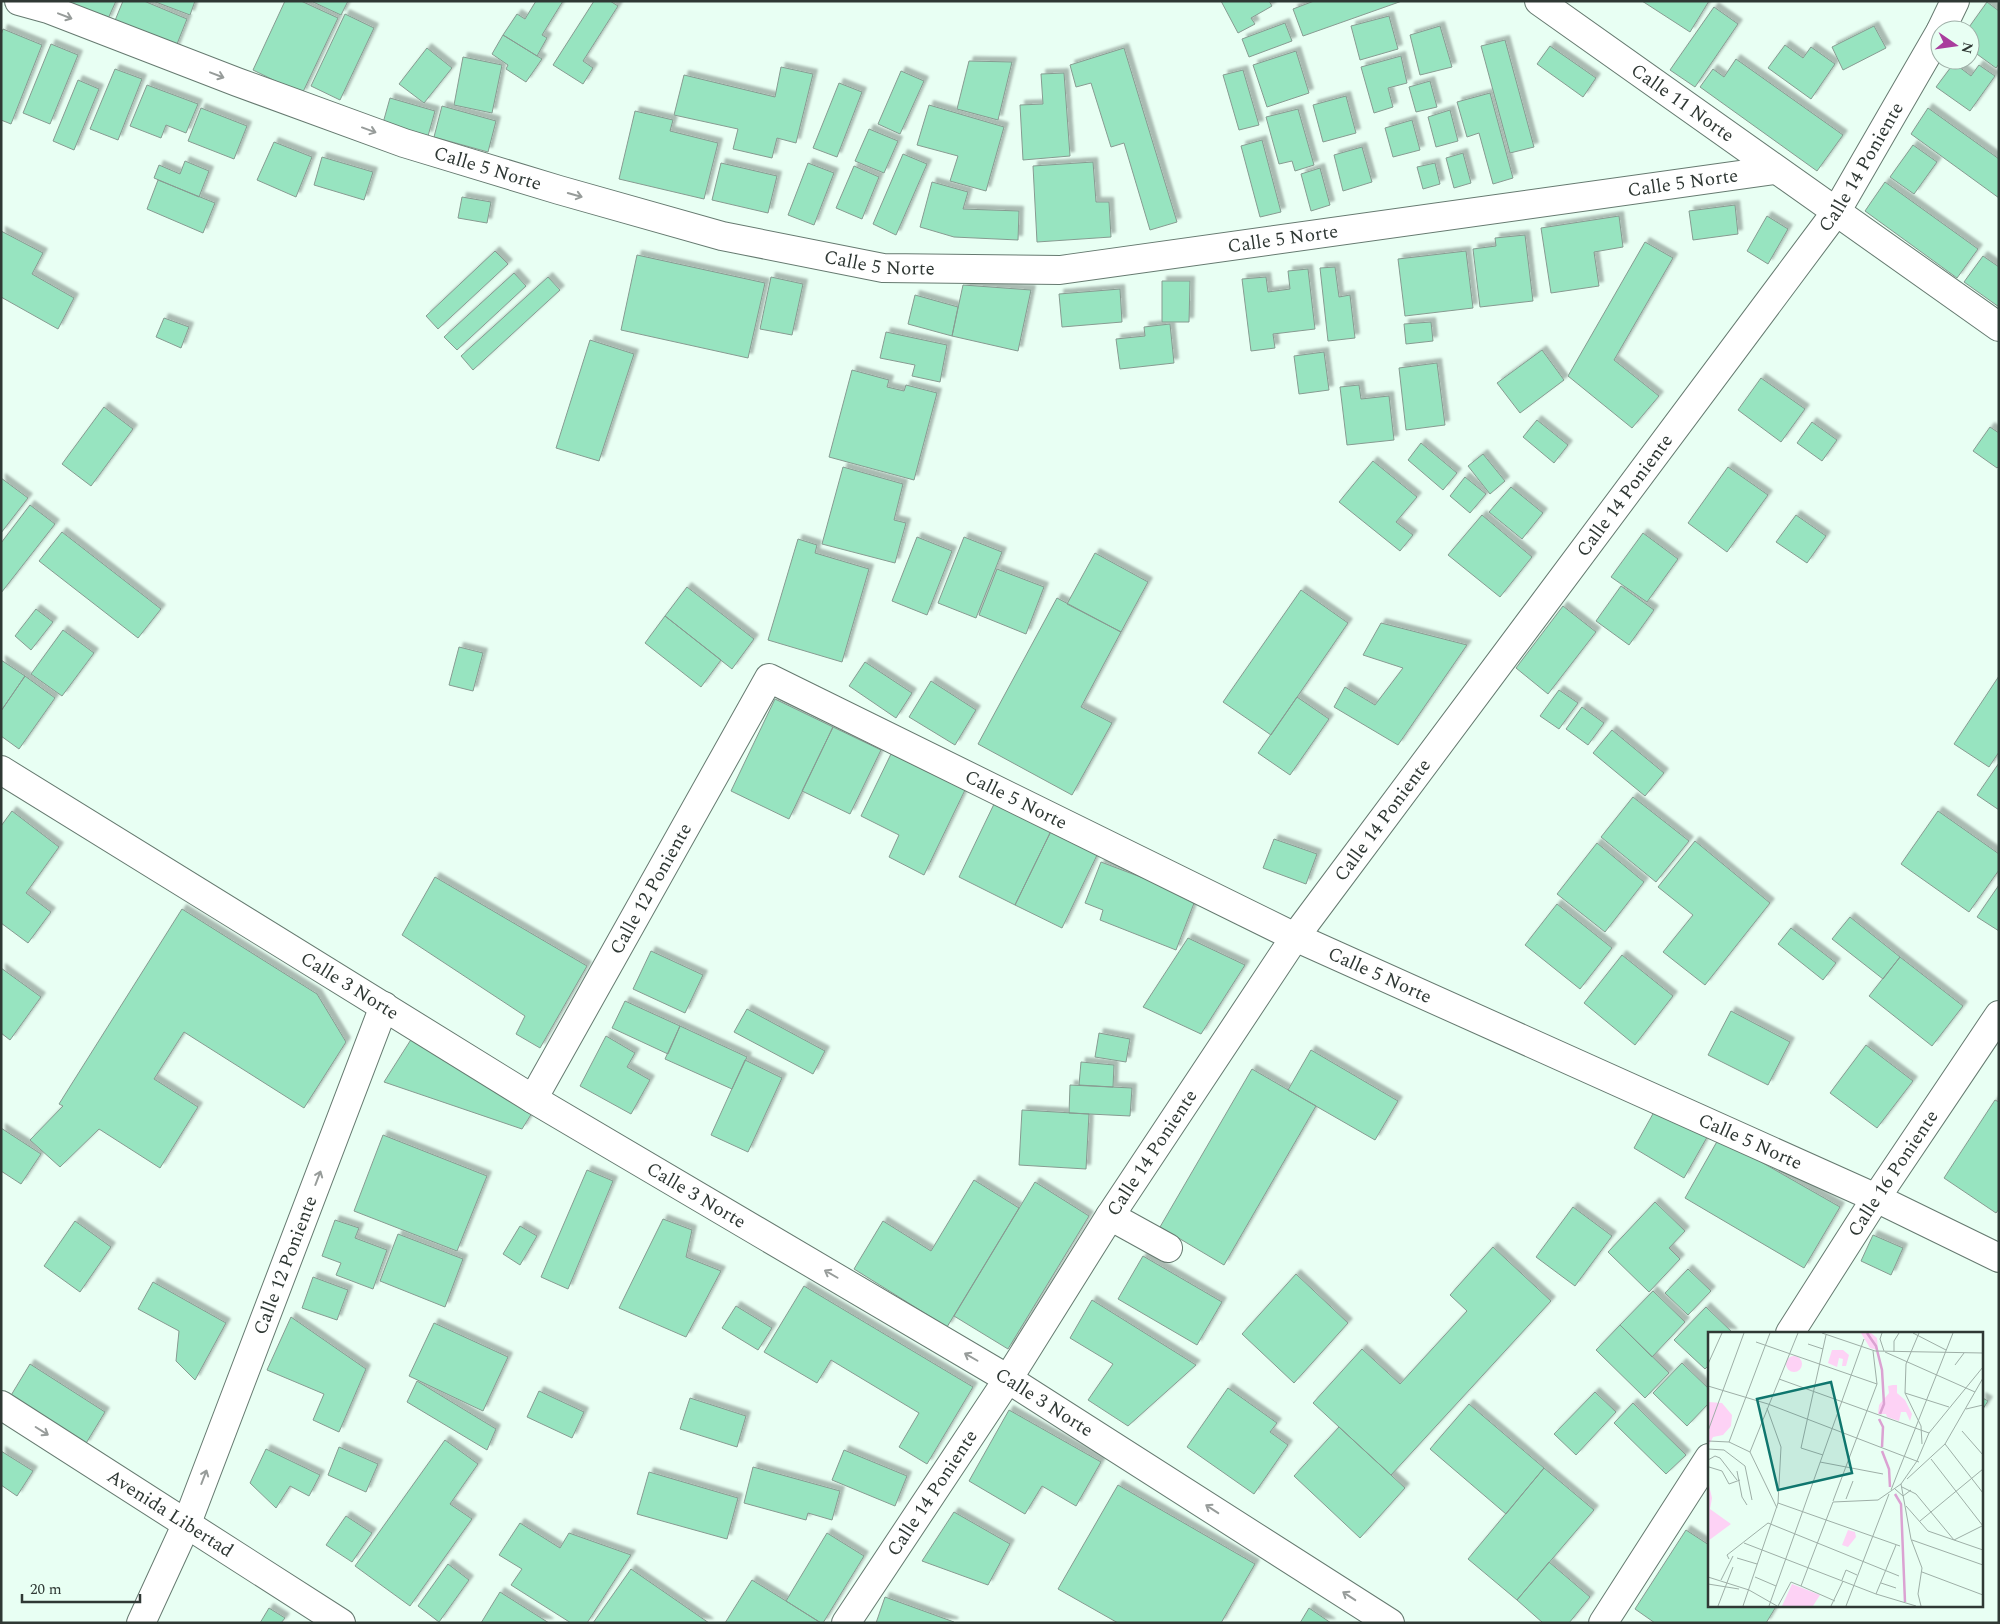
<svg xmlns="http://www.w3.org/2000/svg" width="2000" height="1624" viewBox="0 0 2000 1624" font-family="Spectral,serif">
	<style>
		.building { fill: #97e4c0; stroke: #879b91; filter: url(#shadow) }
		.lines { fill: none; stroke-linecap: round; stroke-linejoin: round }
		.minor-casing { stroke: #667a70; stroke-width: 30 }
		.minor { stroke: #fff; stroke-width: 28 }
		.oneway { stroke: #979c9a }
		.labels { text-anchor: middle; dominant-baseline: central; stroke-width: 4; stroke-linejoin: round; paint-order: stroke }
		.street-label { font-size: 19px; fill: #2f3834; stroke: #e8fff3 }
		.inset-river { fill: none; stroke: #dba2d2; stroke-width: 2.5 }
		.inset-road { fill: none; stroke: #9eafa7; stroke-width: 1 }
		.view { fill: #0f766e; fill-opacity: 0.15; stroke: #0f766e; stroke-width: 2.5 }
		.inset-edge { fill: none; stroke: #2f3834; stroke-width: 2.5 }
	</style>
	<defs>
		<filter id="shadow"><feDropShadow dx="4.5" dy="-4.5" stdDeviation="1" flood-color="#0004"/></filter>
	</defs>
	<rect width="100%" height="100%" fill="#e8fff3"/>
	<path class="building" d="M65,1H116L107,21Z
		M123,1H144L187,19L175,49L114,23Z
		M153,1H195L190,15Z
		M285,1H301L338,18L302,94L253,70Z
		M311,1H348L341,15Z
		M536,1H563L542,35L547,38L537,56L503,35L517,14L525,19Z
		M594,1H610L618,6L583,61L593,68L583,84L553,65Z
		M1221,1H1269L1272,6L1251,18L1255,24L1238,33Z
		M1314,1H1402L1303,36L1293,9Z
		M1642,1H1709L1690,32Z
		M1987,2L1999,11V64L1996,68L1970,49V30H1967Z
		M1714,7L1738,24L1695,87L1670,70Z
		M345,14L374,28L340,100L311,86Z
		M1389,16L1398,49L1360,60L1351,26Z
		M1285,23L1292,41L1249,57L1242,39Z
		M1440,26L1452,67L1420,75L1410,35Z
		M1874,26L1886,48L1843,70L1832,47Z
		M3,29L42,45L11,124L1,120V35Z
		M503,35L542,59L526,82L506,69L508,65L492,54Z
		M1505,40L1534,147L1510,153L1481,46Z
		M51,44L78,55L50,124L23,113Z
		M1785,45L1803,58L1811,47L1835,64L1811,99L1768,68Z
		M1550,46L1596,78L1583,97L1537,64Z
		M427,48L452,68L424,103L399,84Z
		M1124,48L1177,222L1150,230L1124,143L1111,147L1091,83L1076,87L1070,65Z
		M1296,51L1309,93L1267,107L1253,65Z
		M1401,56L1407,83L1388,88L1393,107L1374,113L1361,67Z
		M463,57L502,65L492,113L454,105Z
		M1736,59L1843,135L1817,171L1700,87L1713,69L1724,77Z
		M969,61L1012,62L998,120L957,109Z
		M1954,63L1971,76L1979,65L1995,76L1970,111L1936,87Z
		M781,67L813,74L796,143L777,138L772,158L733,149L738,129L674,115L684,75L775,97Z
		M115,69L142,79L118,140L90,129Z
		M1243,70L1259,125L1239,130L1223,75Z
		M901,71L924,81L900,134L878,124Z
		M1064,73L1070,156L1023,160L1020,105L1043,104L1041,74Z
		M78,80L99,89L74,150L53,141Z
		M1430,81L1437,107L1416,112L1409,87Z
		M839,83L862,92L837,157L813,148Z
		M147,85L198,104L186,133L166,125L161,138L130,126Z
		M1490,93L1513,178L1493,184L1479,133L1467,137L1457,102Z
		M1346,96L1356,133L1323,142L1313,105Z
		M390,98L435,111L428,136L383,123Z
		M929,105L1004,127L986,191L950,181L958,156L917,145Z
		M442,106L496,121L488,152L434,137Z
		M201,108L247,126L234,159L188,141Z
		M1928,108L1999,159V198L1911,134Z
		M1298,109L1314,165L1295,171L1292,161L1279,164L1266,117Z
		M1450,110L1458,141L1436,147L1428,117Z
		M635,111L673,120L670,131L718,143L704,199L619,179Z
		M1412,120L1420,150L1393,157L1385,128Z
		M869,129L898,141L884,173L855,161Z
		M1262,140L1281,212L1260,217L1241,146Z
		M274,142L312,157L296,197L257,180Z
		M1913,145L1937,162L1914,194L1890,177Z
		M1362,147L1372,182L1343,191L1334,155Z
		M1463,153L1471,183L1454,188L1446,158Z
		M903,154L927,164L896,235L873,224Z
		M322,157L373,172L364,200L314,185Z
		M185,161L209,171L199,197L154,178L159,165L180,174Z
		M1093,162L1096,202H1109L1111,237L1037,242L1033,166Z
		M721,163L777,176L768,213L712,200Z
		M808,163L834,173L814,225L788,215Z
		M1435,163L1440,184L1423,189L1417,167Z
		M854,166L879,177L862,219L836,208Z
		M1320,168L1330,205L1311,211L1301,174Z
		M158,180L215,203L203,233L147,209Z
		M932,182L968,192L963,209L1019,211L1018,240L954,237L920,227Z
		M1885,182L1978,249L1957,278L1865,211Z
		M462,197L491,202L487,223L458,218Z
		M1735,205L1738,234L1693,240L1689,211Z
		M1619,216L1623,247L1594,252L1599,286L1551,293L1541,228Z
		M1767,216L1788,229L1768,264L1747,251Z
		M1,231L43,253L32,274L74,298L58,329L1,297Z
		M1525,235L1533,301L1480,307L1473,249L1496,246L1495,238Z
		M1645,242L1673,258L1614,360L1659,396L1632,428L1568,376Z
		M495,251L508,264L438,329L426,316Z
		M1466,251L1473,308L1405,316L1398,259Z
		M637,255L765,283L748,358L621,330Z
		M1983,256L1999,267V307L1964,282Z
		M1335,267L1339,297L1350,295L1355,338L1328,341L1320,268Z
		M1308,269L1315,329L1273,334L1275,348L1251,351L1242,279L1266,277L1268,292L1290,289L1288,271Z
		M514,273L526,286L457,350L444,337Z
		M548,277L560,290L473,370L461,356Z
		M771,277L803,284L792,335L760,329Z
		M1162,281H1190L1189,322H1162Z
		M963,285L1031,290L1018,351L952,336Z
		M1120,289L1122,322L1062,327L1059,294Z
		M915,295L958,307L952,336L908,324Z
		M164,318L189,327L181,348L156,337Z
		M1431,322L1433,341L1406,344L1404,324Z
		M1170,324L1174,363L1120,369L1116,339L1145,336L1144,327Z
		M886,332L947,345L940,382L912,376L915,365L880,358Z
		M590,340L634,354L599,461L556,448Z
		M1542,350L1564,380L1520,413L1497,383Z
		M1324,352L1329,390L1299,394L1294,356Z
		M1437,363L1445,425L1406,430L1399,368Z
		M852,370L889,380L887,387L904,391L906,385L937,393L914,480L829,457Z
		M1761,378L1805,409L1781,442L1738,410Z
		M1359,385L1361,399L1389,396L1394,440L1347,445L1340,387Z
		M104,407L133,429L91,486L62,464Z
		M1537,420L1568,445L1554,463L1523,437Z
		M1812,422L1837,440L1822,461L1797,443Z
		M1990,427L1999,433V466L1997,468L1973,451Z
		M1421,443L1457,473L1443,490L1408,460Z
		M1483,454L1505,481L1490,494L1468,466Z
		M1373,461L1417,497L1396,522L1413,535L1400,551L1339,502Z
		M843,467L903,484L894,520L906,523L895,563L822,544Z
		M1728,467L1768,495L1727,552L1688,523Z
		M1465,477L1486,494L1470,513L1450,496Z
		M1,478L28,498L1,533Z
		M1511,487L1543,513L1522,539L1489,512Z
		M30,505L55,524L1,593V543Z
		M1482,515L1532,557L1500,597L1448,555Z
		M1796,515L1826,536L1807,563L1776,542Z
		M62,532L161,609L138,638L39,561Z
		M1643,533L1678,559L1647,602L1611,577Z
		M917,537L952,551L927,615L892,601Z
		M964,537L1002,552L976,618L938,603Z
		M798,539L817,545L815,553L869,569L842,662L768,640Z
		M1095,553L1148,582L1121,632L1067,604Z
		M997,569L1044,587L1026,634L979,615Z
		M1621,586L1654,610L1629,645L1596,621Z
		M687,587L754,639L732,669L665,616Z
		M1301,590L1348,623L1271,735L1223,702Z
		M1057,598L1121,632L1081,707L1112,723L1072,795L978,744Z
		M1563,606L1596,632L1548,694L1516,668Z
		M36,609L53,622L31,650L15,636Z
		M665,616L721,660L701,687L645,643Z
		M1381,623L1467,645L1398,745L1334,707L1345,687L1375,705L1403,668L1363,655Z
		M63,630L94,653L62,696L31,674Z
		M459,647L483,653L473,691L449,685Z
		M1,660L25,676L1,711Z
		M865,662L912,693L896,718L849,686Z
		M25,676L55,698L19,749L1,736V711Z
		M1999,676V752L1989,767L1954,744Z
		M931,681L976,710L955,745L909,717Z
		M1559,690L1578,703L1559,729L1540,716Z
		M1297,697L1329,719L1290,775L1258,753Z
		M775,699L833,727L789,819L731,791Z
		M1582,707L1604,723L1588,745L1566,729Z
		M833,727L881,750L850,814L802,791Z
		M1612,730L1664,773L1645,796L1593,753Z
		M891,754L965,790L924,875L889,857L899,835L861,816Z
		M1999,763V810L1977,795Z
		M1633,797L1689,841L1656,882L1601,837Z
		M995,802L1052,829L1015,905L959,877Z
		M12,811L59,847L26,893L51,912L28,943L1,923V826Z
		M1938,811L1999,854V870L1969,912L1901,864Z
		M1052,829L1099,851L1062,928L1015,905Z
		M1274,839L1317,854L1306,884L1263,868Z
		M1695,841L1770,903L1705,985L1663,952L1693,915L1658,887Z
		M1597,843L1644,882L1605,932L1557,894Z
		M1101,862L1196,898L1176,950L1100,920L1103,910L1085,903Z
		M435,877L587,966L540,1048L516,1034L525,1016L402,935Z
		M1999,885V931L1977,917Z
		M1557,904L1612,948L1580,989L1525,945Z
		M182,909L317,994L346,1042L304,1108L184,1032L154,1079L198,1107L160,1168L99,1129L60,1167L30,1140L63,1106L59,1104Z
		M1850,917L1900,957L1883,979L1832,939Z
		M1791,928L1836,963L1823,980L1778,944Z
		M1188,938L1245,965L1201,1034L1143,1007Z
		M651,951L703,975L685,1013L633,989Z
		M1622,955L1673,996L1635,1045L1584,1003Z
		M1900,957L1963,1006L1932,1046L1869,996Z
		M1,968L41,997L10,1040L1,1033Z
		M625,1001L680,1026L668,1054L612,1028Z
		M747,1009L825,1051L813,1074L734,1032Z
		M1731,1011L1790,1042L1768,1085L1708,1055Z
		M680,1026L747,1057L732,1089L665,1059Z
		M1099,1033L1130,1039L1126,1062L1095,1057Z
		M606,1036L635,1053L627,1067L650,1080L631,1114L580,1086Z
		M412,1038L532,1113L522,1129L384,1082Z
		M1866,1045L1913,1081L1877,1128L1830,1093Z
		M1311,1050L1398,1101L1375,1140L1288,1090Z
		M745,1060L782,1078L748,1152L711,1135Z
		M1081,1062L1114,1065L1113,1087L1079,1085Z
		M1252,1069L1316,1106L1224,1265L1160,1227Z
		M1070,1085L1132,1088L1130,1116L1069,1113Z
		M1995,1100L1999,1102V1209L1996,1213L1944,1178Z
		M1659,1103L1710,1132L1684,1178L1634,1148Z
		M1022,1110L1089,1114L1086,1169L1019,1165Z
		M1,1128L41,1154L21,1184L1,1171Z
		M383,1135L487,1176L457,1251L354,1211Z
		M1719,1138L1840,1207L1804,1268L1685,1198Z
		M587,1170L613,1181L568,1289L541,1277Z
		M974,1180L1019,1208L947,1327L854,1269L883,1221L931,1251Z
		M1035,1182L1089,1216L1008,1349L954,1316Z
		M1655,1202L1685,1231L1669,1248L1680,1259L1649,1292L1608,1252Z
		M1573,1207L1612,1236L1575,1286L1536,1257Z
		M663,1219L692,1230L686,1257L721,1271L686,1337L619,1308Z
		M335,1220L359,1228L355,1238L387,1250L373,1289L336,1275L341,1263L322,1256Z
		M75,1221L111,1247L80,1292L44,1266Z
		M520,1226L537,1236L520,1265L503,1254Z
		M398,1234L463,1259L445,1307L380,1281Z
		M1873,1235L1903,1248L1891,1275L1861,1261Z
		M1493,1247L1551,1301L1391,1475L1313,1403L1362,1349L1400,1384L1467,1311L1450,1295Z
		M1143,1256L1222,1302L1197,1345L1118,1299Z
		M1688,1269L1711,1291L1688,1315L1665,1293Z
		M1296,1274L1348,1323L1294,1383L1242,1334Z
		M313,1277L348,1290L337,1320L302,1308Z
		M153,1282L226,1323L195,1380L176,1361L179,1331L138,1309Z
		M804,1286L973,1387L927,1464L899,1447L919,1413L831,1360L817,1383L764,1352Z
		M1653,1291L1685,1322L1652,1357L1620,1325Z
		M1092,1300L1196,1365L1128,1426L1088,1400L1113,1364L1070,1338Z
		M736,1306L772,1328L758,1350L722,1328Z
		M1706,1307L1733,1333H1709V1365L1705,1369L1674,1340Z
		M291,1317L366,1369L339,1432L313,1420L324,1394L267,1370Z
		M434,1323L508,1357L483,1411L409,1376Z
		M1620,1325L1669,1373L1645,1398L1596,1350Z
		M1682,1363L1709,1389V1403L1687,1426L1653,1393Z
		M30,1364L105,1412L85,1445L10,1397Z
		M417,1381L496,1429L487,1450L407,1402Z
		M1228,1388L1277,1423L1270,1432L1288,1445L1254,1494L1187,1447Z
		M539,1391L584,1412L572,1438L527,1417Z
		M1595,1392L1616,1412L1576,1455L1554,1434Z
		M1981,1397L1988,1401L1981,1412Z
		M690,1398L746,1416L737,1447L680,1429Z
		M1633,1403L1686,1455L1666,1474L1614,1423Z
		M1469,1404L1544,1468L1506,1514L1430,1449Z
		M1009,1410L1101,1462L1076,1506L1042,1486L1025,1514L969,1481Z
		M1339,1427L1405,1488L1360,1538L1294,1476Z
		M445,1440L478,1464L450,1504L472,1519L410,1606L355,1566Z
		M339,1447L378,1464L366,1492L328,1475Z
		M266,1449L320,1475L309,1496L290,1486L276,1508L250,1483Z
		M844,1450L907,1476L895,1506L832,1480Z
		M1,1451L33,1471L17,1496L1,1485Z
		M753,1467L840,1491L832,1520L808,1513L806,1520L744,1503Z
		M1544,1468L1594,1510L1517,1600L1468,1559Z
		M649,1472L738,1498L727,1539L637,1514Z
		M1118,1485L1255,1564L1221,1623H1118L1058,1589Z
		M954,1512L1010,1544L988,1585L922,1561Z
		M346,1516L372,1533L352,1562L326,1545Z
		M520,1523L560,1548L569,1533L631,1555L587,1623H571L511,1585L522,1569L499,1555Z
		M1686,1530L1709,1545V1605H1777L1766,1623H1655L1635,1609Z
		M827,1533L864,1556L823,1623H821L786,1601Z
		M1549,1562L1590,1597L1569,1623H1543L1517,1600Z
		M448,1564L469,1580L439,1622L418,1606Z
		M631,1569L709,1623H593Z
		M752,1580L786,1601L821,1623H725Z
		M500,1592L549,1623H481Z
		M885,1597L954,1622L953,1623H876Z
		M269,1608L285,1618L281,1623H260Z
		M1309,1608L1331,1623H1300Z"/>
	<g class="lines">
		<defs>
			<g id="minor">
				<path id="s1" d="M19,1L48,9L237,82L404,143L559,190L722,236L883,268L1060,270L1775,170"/>
				<path id="s2" d="M1539,1L1999,327"/>
				<path d="M1941,30L1955,1"/>
				<path id="s3" d="M1,770L533,1099L1008,1379L1390,1623"/>
				<path id="s4" d="M533,1099L769,678L1295,937L1876,1198L1999,1258"/>
				<path d="M1110,1216L1168,1248"/>
				<path id="s5" d="M1790,1333L1876,1198L1999,1015"/>
				<path id="s6" d="M1,1405L341,1623"/>
				<path id="s7" d="M141,1623L187,1523L384,1006"/>
				<path id="s8" d="M846,1623L1008,1379L1110,1216L1295,937L1836,212L1940,32"/>
				<path d="M1603,1623L1709,1458"/>
			</g>
		</defs>
		<use href="#minor" class="minor-casing"/>
		<use href="#minor" class="minor"/>
	</g>
	<defs><path id="oneway-shaft" d="M-6 0H5M1.5-3L5.5 0L1.5 3" fill="none" stroke-width="1.6" stroke-linecap="round" stroke-linejoin="round" transform="scale(1.25)"/></defs>
	<g class="oneway">
		<use href="#oneway-shaft" transform="translate(65 16) rotate(21)"/>
		<use href="#oneway-shaft" transform="translate(217 75) rotate(21)"/>
		<use href="#oneway-shaft" transform="translate(369 130) rotate(20)"/>
		<use href="#oneway-shaft" transform="translate(575 195) rotate(16)"/>
		<use href="#oneway-shaft" transform="translate(318 1178) rotate(-69)"/>
		<use href="#oneway-shaft" transform="translate(831 1274) rotate(-150)"/>
		<use href="#oneway-shaft" transform="translate(971 1357) rotate(-150)"/>
		<use href="#oneway-shaft" transform="translate(42 1431) rotate(32)"/>
		<use href="#oneway-shaft" transform="translate(204 1477) rotate(-69)"/>
		<use href="#oneway-shaft" transform="translate(1212 1509) rotate(-147)"/>
		<use href="#oneway-shaft" transform="translate(1349 1596) rotate(-147)"/>
	</g>
	<g class="labels">
		<g class="street-label">
			<text stroke="none"><textPath href="#s2" startOffset="176">Calle 11 Norte</textPath></text>
			<text stroke="none"><textPath href="#s8" startOffset="1776">Calle 14 Poniente</textPath></text>
			<text stroke="none"><textPath href="#s1" startOffset="498">Calle 5 Norte</textPath></text>
			<text stroke="none"><textPath href="#s1" startOffset="1712">Calle 5 Norte</textPath></text>
			<text stroke="none"><textPath href="#s1" startOffset="1308">Calle 5 Norte</textPath></text>
			<text stroke="none"><textPath href="#s1" startOffset="902">Calle 5 Norte</textPath></text>
			<text stroke="none"><textPath href="#s8" startOffset="1371">Calle 14 Poniente</textPath></text>
			<text stroke="none"><textPath href="#s4" startOffset="758">Calle 5 Norte</textPath></text>
			<text stroke="none"><textPath href="#s8" startOffset="966">Calle 14 Poniente</textPath></text>
			<text stroke="none"><textPath href="#s4" startOffset="241">Calle 12 Poniente</textPath></text>
			<text stroke="none"><textPath href="#s4" startOffset="1162">Calle 5 Norte</textPath></text>
			<text stroke="none"><textPath href="#s3" startOffset="410">Calle 3 Norte</textPath></text>
			<text stroke="none"><textPath href="#s4" startOffset="1568">Calle 5 Norte</textPath></text>
			<text stroke="none"><textPath href="#s8" startOffset="561">Calle 14 Poniente</textPath></text>
			<text stroke="none"><textPath href="#s5" startOffset="190">Calle 16 Poniente</textPath></text>
			<text stroke="none"><textPath href="#s3" startOffset="815">Calle 3 Norte</textPath></text>
			<text stroke="none"><textPath href="#s7" startOffset="386">Calle 12 Poniente</textPath></text>
			<text stroke="none"><textPath href="#s3" startOffset="1220">Calle 3 Norte</textPath></text>
			<text stroke="none"><textPath href="#s8" startOffset="156">Calle 14 Poniente</textPath></text>
			<text stroke="none"><textPath href="#s6" startOffset="201">Avenida Libertad</textPath></text>
		</g>
	</g>
	<g transform="translate(1708 1332)">
		<rect width="275" height="275" fill="#e8fff3"/>
		<path d="M153,1H163L169,6L170,18L162,16ZM124,18H135L141,23L138,34H134L135,27L131,26L129,35L120,31ZM78 32a8 8 0 1 1 16 0a8 8 0 1 1-16 0ZM185,53H189V61L197,68L204,82L202,89L198,80H193L191,89L179,85L178,82H170L171,73L181,61L180,54ZM0,70L14,71L24,83L23,94L15,103L5,105L0,115ZM0,149L4,166L2,177L23,192L0,209ZM140,198L147,200L148,205L140,215L134,213ZM84,252L112,263L105,274H74Z" fill="#fdd2f5"/>
		<path class="inset-river" d="M159,1L168,14L174,38L176,72L172,82M171,87L175,95L174,115M174,119L181,137L182,155M187,162L193,172L197,270"/>
		<path class="inset-road" d="M114,1L167,19L275,21M174,1L172,7L176,19M205,1L238,18M211,1L198,32L197,61L213,94L214,112M48,10L169,52M100,12L115,17M177,20L267,60M186,20V9L191,1M0,32L14,1M247,33L256,21M71,47L221,101M0,54L60,72L211,130M197,61L241,75M258,77L275,73M0,99L36,1M254,99L275,123M0,109L21,110L42,120L69,176M21,110L62,1M237,112L275,161M0,117L16,118L37,134L44,168M42,120L90,1M115,123L93,116L118,3M223,127L275,194M0,128L7,124L12,126L29,148M112,130L175,142M1,135L14,139L21,152L32,148M29,139L34,165L39,173M199,147L237,112L275,46M194,155L208,162L246,208M187,157L195,164L203,158M183,158L245,1M138,167L145,149M125,169L169,52L165,19M70,171L192,214M198,174L220,199L275,218M212,189L275,137M204,208L275,233M246,208L274,194M36,211L168,262L208,274M29,226L49,232M21,227L19,223L60,191L191,244M214,240L275,263M0,245L41,258L69,274M47,245L68,254M13,248L25,224M134,248L138,238L149,243M173,251L188,256M0,252L31,257M93,254L127,269M168,262L188,213M10,274L25,235M35,274L70,171L73,115L59,76M61,274L156,7M70,274L83,250L93,254L125,170L170,168L193,152M123,274L135,249M138,274L181,162M213,274L210,262L214,236L203,207L193,152L209,129L221,101L275,35"/>
		<path class="view" d="M123,50L144,141L70,158L49,67Z"/>
		<rect width="275" height="275" class="inset-edge"/>
	</g>
	<rect width="2000" height="1624" fill="none" stroke="#2f3834" stroke-width="5"/>
	<g transform="translate(1955 45) rotate(103)"><circle r="24" fill="#e8fff3" stroke="#9eafa7"/>
	<path d="M0-4L9 19L0 12L-9 19Z" fill="#a93d9d"/>
	<text y="-8" font-size="14" font-weight="bold" text-anchor="middle" fill="#2f3834">N</text>
	</g>
	<path d="M22 1594v8h118v-8" fill="none" stroke="#2f3834" stroke-width="2.5"/>
	<text x="30" y="1594" font-size="15" fill="#2f3834" stroke="#e8fff3" stroke-width="4" paint-order="stroke">20 m</text>
</svg>
